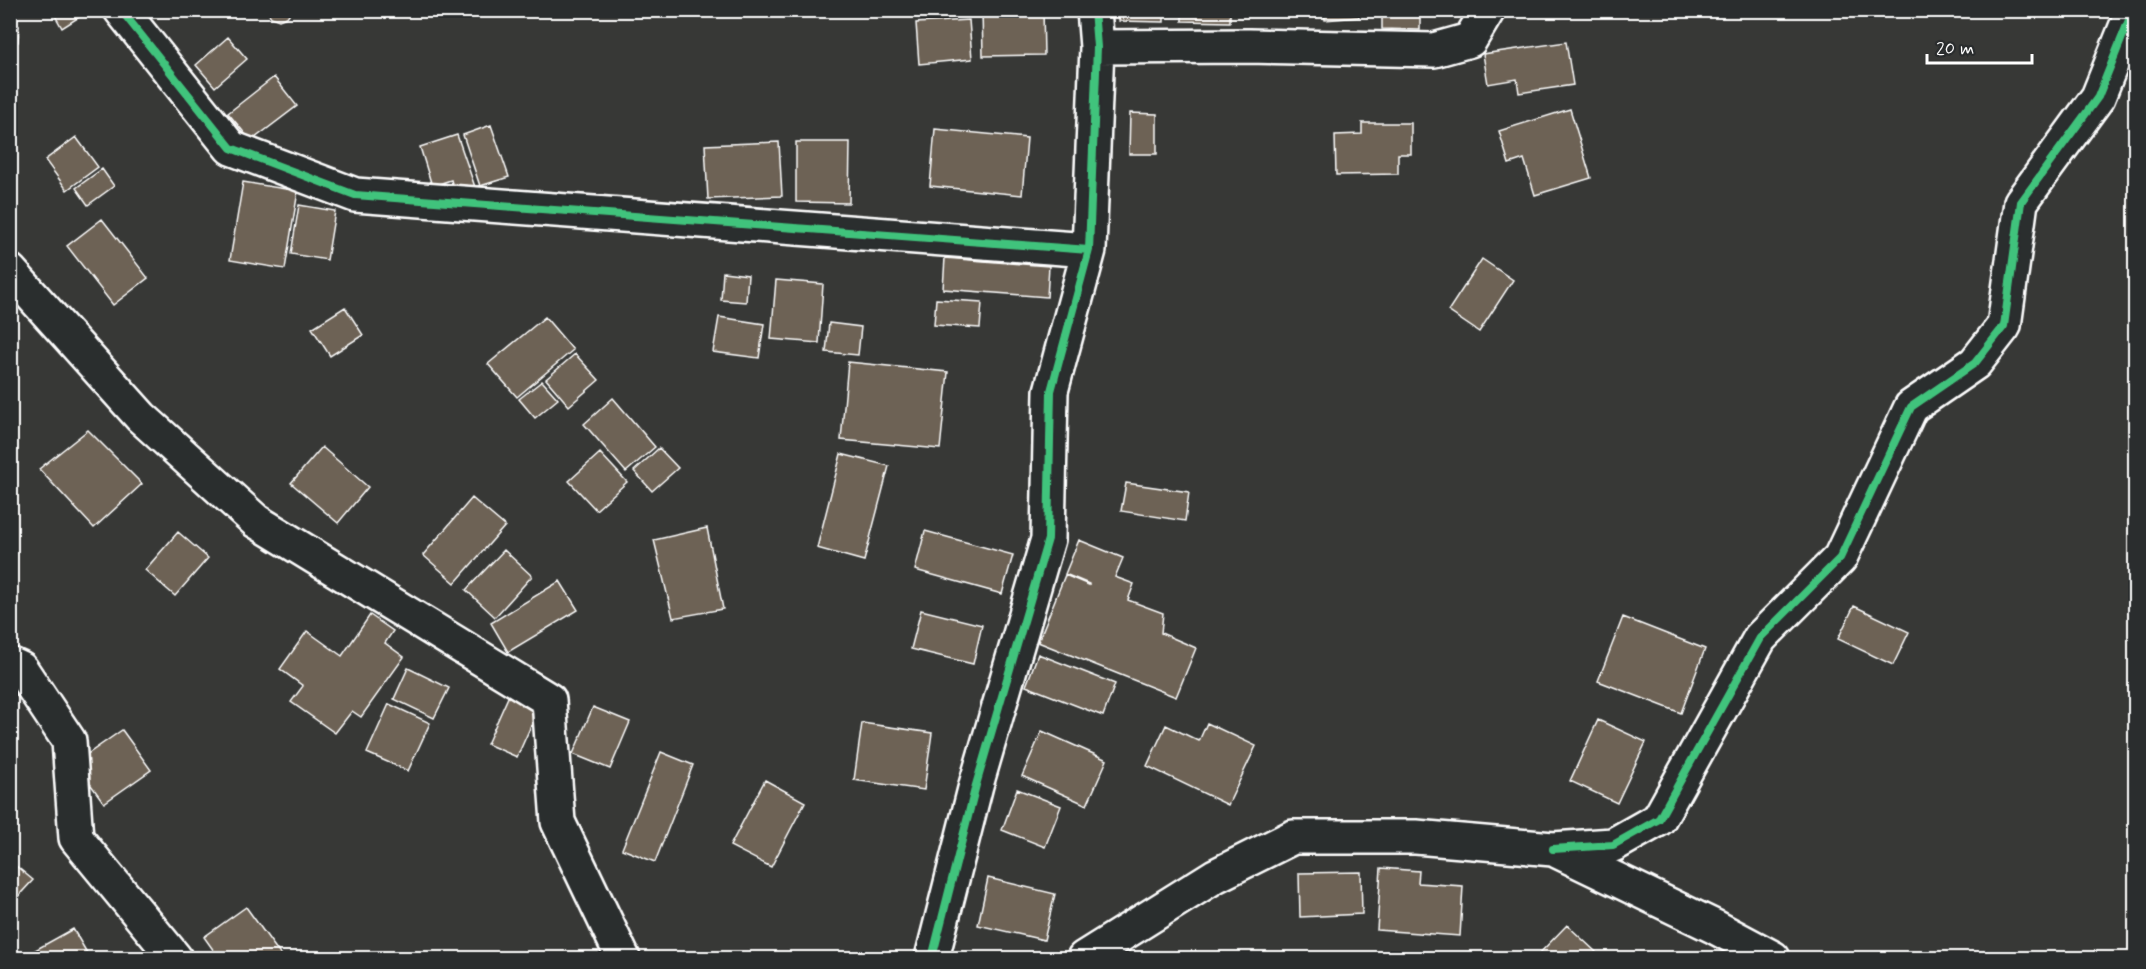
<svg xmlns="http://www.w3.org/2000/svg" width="2146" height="969" viewBox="0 0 2146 969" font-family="Mynerve,sans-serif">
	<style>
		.building { fill: #6d6254; stroke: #fff; stroke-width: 1.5 }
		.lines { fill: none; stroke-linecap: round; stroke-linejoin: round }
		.minor-casing { stroke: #fff; stroke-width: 38 }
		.minor { stroke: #2a2d2e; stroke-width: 33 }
		.cycleway-casing { stroke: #2a2d2e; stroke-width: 11 }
		.cycleway { stroke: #40c37c; stroke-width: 8 }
	</style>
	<rect width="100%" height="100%" fill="#373836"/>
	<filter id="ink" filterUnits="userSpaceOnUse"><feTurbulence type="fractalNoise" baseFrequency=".0167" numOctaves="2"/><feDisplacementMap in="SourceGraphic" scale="12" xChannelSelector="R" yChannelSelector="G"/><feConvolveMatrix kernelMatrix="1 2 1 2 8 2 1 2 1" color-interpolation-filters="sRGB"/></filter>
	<g filter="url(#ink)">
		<path class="building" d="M52,10H82L84,14L62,28Z
			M266,10H292L287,17L279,20L271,17Z
			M982,10H1043L1044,55L983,56Z
			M1119,10H1164V22L1119,21Z
			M1182,10H1230V22L1182,21Z
			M1324,10H1358L1359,17L1325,20Z
			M1382,10H1420V30L1382,29Z
			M969,20L972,59L919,64L916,23Z
			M10,25L19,26L18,42L10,41Z
			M228,37L247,59L215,87L196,65Z
			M1566,42L1573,85L1519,93L1517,79L1488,84L1483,54Z
			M274,77L297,106L251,141L228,113Z
			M1570,109L1591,178L1535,195L1524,159L1509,164L1499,131Z
			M1130,113L1157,114V154H1129Z
			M1362,123H1411V154H1398V174L1336,175L1335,135L1362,134Z
			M491,125L509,177L480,186L463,135Z
			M935,129L1027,138L1022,195L930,186Z
			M457,135L475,187L455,194L451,180L432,186L420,147Z
			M76,137L98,167L67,190L45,160Z
			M779,142L782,196L708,199L705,145Z
			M796,142H850L849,203L796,202Z
			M102,169L114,186L88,205L76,188Z
			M243,182L298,191L285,269L230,260Z
			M299,205L335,211L327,260L291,254Z
			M102,219L148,278L113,305L67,246Z
			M945,258L1049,266L1047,297L943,289Z
			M1482,259L1513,280L1479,332L1448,311Z
			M723,272L748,275L746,302L721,300Z
			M776,280L823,284L819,343L771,339Z
			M936,299L982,302L980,328L934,325Z
			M345,307L363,335L330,356L312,328Z
			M545,317L573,350L517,397L488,364Z
			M719,317L764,324L759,358L713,352Z
			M829,323L861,327L858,355L826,352Z
			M575,354L599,380L569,406L546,379Z
			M848,362L948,372L940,449L841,440Z
			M542,381L558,399L535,418L519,399Z
			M613,398L655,447L626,472L584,424Z
			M88,430L142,484L94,528L39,469Z
			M322,447L368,487L338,523L291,483Z
			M659,448L678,468L652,491L634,471Z
			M600,453L627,482L596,510L569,481Z
			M841,454L889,466L864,561L817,548Z
			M1126,483L1189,492L1185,521L1121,511Z
			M472,498L505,526L455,583L423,555Z
			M707,528L723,609L673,618L654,540Z
			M925,531L1013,555L1002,594L915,570Z
			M178,532L208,558L175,596L145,570Z
			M1079,540L1123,558L1115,577L1134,584L1128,600L1163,613L1161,633L1196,648L1176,697L1038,642L1065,575L1089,585V584L1065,574Z
			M504,550L532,576L495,617L466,590Z
			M560,581L578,610L508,652L491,623Z
			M1854,606L1909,632L1893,665L1838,639Z
			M921,610L982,625L973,664L911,649Z
			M370,615L393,631L385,643L404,657L361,717L352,711L335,733L291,702L303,686L280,669L307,631L342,656Z
			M1623,617L1705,649L1681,713L1598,681Z
			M1038,654L1115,684L1103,716L1026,686Z
			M408,668L449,688L434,718L394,699Z
			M509,695L539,708L517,757L487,744Z
			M389,704L430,723L408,771L367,753Z
			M593,707L630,722L610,769L573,754Z
			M1598,720L1646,742L1617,803L1570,781Z
			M862,723L932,733L924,790L854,780Z
			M1207,723L1256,746L1228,805L1147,766L1166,725L1199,741Z
			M122,730L151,770L104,803L75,763Z
			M1042,731L1107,760L1087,805L1022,776Z
			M661,752L693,765L655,862L622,849Z
			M765,780L805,802L771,867L730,846Z
			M1017,789L1061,806L1045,847L1002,830Z
			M10,861L33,880L10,905Z
			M1381,868L1419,871L1418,883L1463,886L1460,936L1377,930Z
			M1361,872L1362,914L1300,917L1299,873Z
			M988,878L1055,894L1044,940L978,925Z
			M246,907L282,957L280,958H219L204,937Z
			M1567,925L1596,952L1590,958H1535Z
			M73,929L90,958H31L28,954Z"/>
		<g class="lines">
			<defs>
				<path id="minor" d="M121,10L231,148L355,195L1089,250
					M1097,47L1249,46L1434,50L1470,40L1488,10
					M10,271L141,417L256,521L549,700L558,822L623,958
					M10,664L21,669L69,741L76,838L175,958
					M1553,849L1613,845L1659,819L1760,638L1840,558L1911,407L1975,363L2004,326L2021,202L2098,97L2133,10
					M932,958L976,785L1048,539L1051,391L1089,250L1097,47L1094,10
					M1084,958L1215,876L1293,837H1416L1553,849L1715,927L1773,958"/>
			</defs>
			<use href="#minor" class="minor-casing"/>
			<use href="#minor" class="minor"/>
			<defs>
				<path id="cycleway" d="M121,10L231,148L355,195L1089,250
					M1553,849L1613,845L1659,819L1760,638L1840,558L1911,407L1975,363L2004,326L2021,202L2098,97L2133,10
					M932,958L976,785L1048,539L1051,391L1089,250L1097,47L1094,10"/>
			</defs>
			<use href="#cycleway" class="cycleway-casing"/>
			<use href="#cycleway" class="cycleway"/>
		</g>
	</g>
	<rect width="2146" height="969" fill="none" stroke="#2a2d2e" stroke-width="36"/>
	<rect x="18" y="18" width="2110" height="933" fill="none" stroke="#fff" stroke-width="2" filter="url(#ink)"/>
	<path d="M1927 54v9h105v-9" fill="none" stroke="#ffffff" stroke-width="3"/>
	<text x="1936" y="54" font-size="18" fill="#ffffff" stroke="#2a2d2e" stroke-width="4.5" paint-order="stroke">20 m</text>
</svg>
